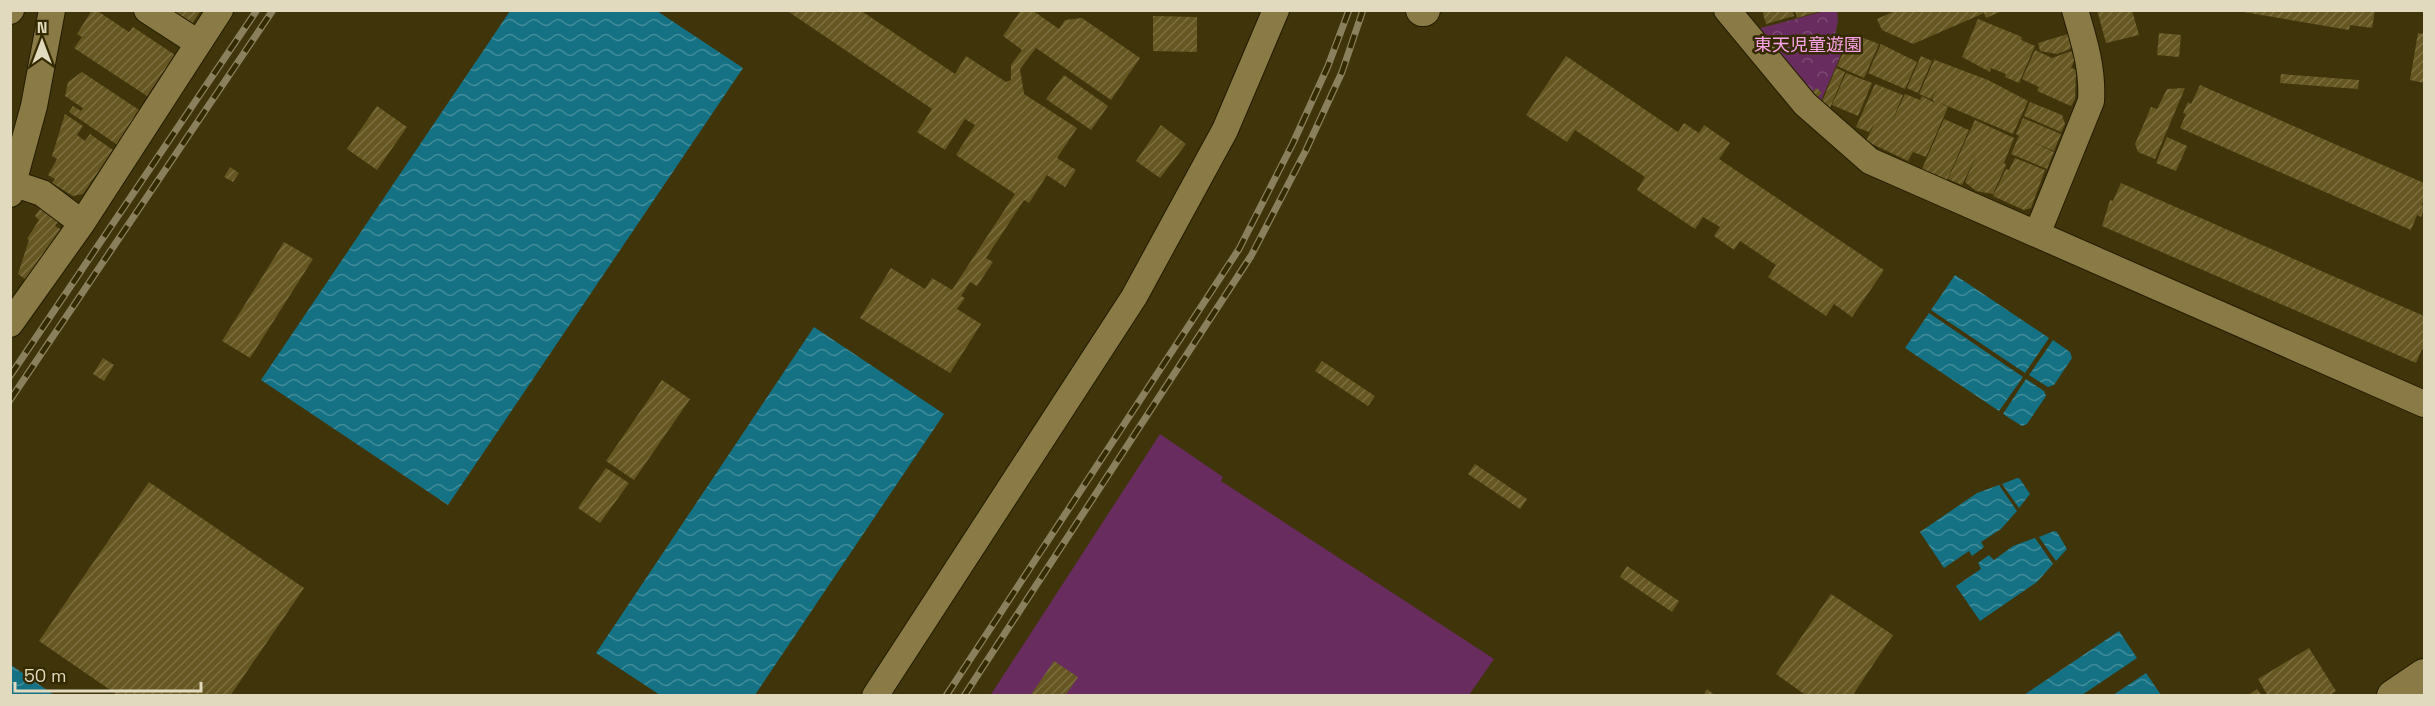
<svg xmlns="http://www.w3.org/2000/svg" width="2435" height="706" viewBox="0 0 2435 706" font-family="'Space Grotesk','Noto Sans JP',sans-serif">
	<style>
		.park { fill: url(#park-crowns) }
		.garden { fill: #682d5e }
		.water { fill: url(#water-waves) }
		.building { fill: url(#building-hatch) }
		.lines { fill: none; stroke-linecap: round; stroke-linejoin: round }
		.minor-casing { stroke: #231c01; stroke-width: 28 }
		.tertiary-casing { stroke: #231c01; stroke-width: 34 }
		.minor { stroke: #897a46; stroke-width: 26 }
		.tertiary { stroke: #897a46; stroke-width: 32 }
		.rail-casing { stroke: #8a805d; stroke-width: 7 }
		.rail { stroke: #342a00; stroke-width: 4.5; stroke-dasharray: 14; stroke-linecap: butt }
		.labels { text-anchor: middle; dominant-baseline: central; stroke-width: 5; stroke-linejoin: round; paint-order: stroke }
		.park-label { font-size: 18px; fill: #fca3ea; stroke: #342a00 }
	</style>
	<defs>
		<pattern id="park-crowns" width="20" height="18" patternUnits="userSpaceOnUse" patternTransform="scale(1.5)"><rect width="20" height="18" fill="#682d5e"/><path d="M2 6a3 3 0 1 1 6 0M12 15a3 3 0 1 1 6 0" fill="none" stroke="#7d4b73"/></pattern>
		<pattern id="water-waves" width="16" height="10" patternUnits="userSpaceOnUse" patternTransform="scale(1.5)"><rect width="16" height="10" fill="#157284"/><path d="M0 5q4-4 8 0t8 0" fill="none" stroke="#428c99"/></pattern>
		<pattern id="building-hatch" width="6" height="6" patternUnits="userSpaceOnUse" patternTransform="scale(1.5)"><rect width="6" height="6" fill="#665722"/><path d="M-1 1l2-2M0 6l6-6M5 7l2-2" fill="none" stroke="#7c6f40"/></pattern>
	</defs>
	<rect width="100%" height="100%" fill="#3f340a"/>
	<path class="park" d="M1825,11H1837L1838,20L1835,36H1849L1820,103L1757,29Z"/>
	<path class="garden" d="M1160,434L1223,477L1221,481L1494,659L1469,695L990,696Z"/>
	<path class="water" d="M510,11H657L743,68L448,505L261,380Z
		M1955,275L2049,338L2025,373L1931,310Z
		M1929,313L2023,377L1999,411L1905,348Z
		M814,327L944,414L755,695H660L596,653Z
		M2053,340L2070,352L2072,358L2054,385L2048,387L2029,375Z
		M2026,379L2044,391L2046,396L2027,424L2022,426L2003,414Z
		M2017,478L2020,479L2030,494L2019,508L2002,484Z
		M1999,485L2017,511L2001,529L1981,542L1984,547L1972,556L1969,551L1944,568L1920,532L1977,493Z
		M2054,531L2057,532L2067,549L2056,561L2039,537Z
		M2035,538L2053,564L2037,582L1980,621L1956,586L1981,569L1978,563L1989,555L1994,560L2013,546Z
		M2119,631L2137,658L2082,695H2024Z
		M11,665L54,695H11Z
		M2146,673L2161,695H2113Z"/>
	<path class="building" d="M92,10H96L129,32L133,27L175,55L147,96L74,48L82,37L77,34Z
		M172,10H201L192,24Z
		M786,10H860L955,74L966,56L1006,82L1011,80V65L1022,50L1003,36L1021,10H1032L1059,29L1065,20L1082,18L1140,58L1111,100L1036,48L1020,69L1024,94L1077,128L1057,158L1076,170L1065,187L1047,175L1029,203L1024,200L986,258L993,262L977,286L970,282L961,296L965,298L957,309L981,324L950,373L860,318L891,268L925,289L932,278L952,290L1015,194L956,155L975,125L965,119L945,150L917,132L932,109Z
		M1762,10H1792L1794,16L1766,24Z
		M1795,10H1820V11L1797,18Z
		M1897,10H2004L1986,18L1984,13L1913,44L1882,30L1877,19Z
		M2097,10H2132L2139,35L2106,43Z
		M2232,10H2375L2372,28L2350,25L2349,30Z
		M1153,16L1197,17V52L1153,51Z
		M1978,19L2022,37L2021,40L2035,46L2019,83L2005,77L2006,74L1991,68L1990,72L1962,57Z
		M2159,33L2181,35L2179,57L2157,55Z
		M2418,33L2424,34V83L2410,80Z
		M2068,34L2072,47L2070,49L2057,54L2040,51L2038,43Z
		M1851,36L1860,39L1861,37L1879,44L1864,78L1837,66Z
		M1881,44L1917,62L1905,89L1868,73Z
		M2035,50L2052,58L2071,51L2075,59L2071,68L2076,70L2075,99L2071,106L2037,91L2039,87L2022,79Z
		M1566,56L1678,132L1684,123L1699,133L1704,125L1730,143L1719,159L1884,270L1852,317L1834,304L1826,316L1768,277L1776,265L1740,241L1734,250L1714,236L1720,227L1703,217L1695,229L1637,190L1645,177L1575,130L1567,142L1526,115Z
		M1921,56L1932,61L1918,93L1907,88Z
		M1935,58V60L1988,80L2028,101L2013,134L1938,102L1948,107L1926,157L1913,152L1908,161L1866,141L1875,122L1869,132L1856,127L1875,84L1903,95L1891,124L1905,94L1920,100L1922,96L1935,103L1932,99L1937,87L1931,99L1919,94Z
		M1836,68L1845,72L1830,108L1821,104Z
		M82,72L142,112L119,146L69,112L73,106L81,111L83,108L65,96L68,82Z
		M1846,73L1872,83L1858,116L1832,105Z
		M2281,74L2359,80L2358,89L2280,83Z
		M1064,75L1108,106L1091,130L1046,99Z
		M2200,85L2424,183V198L2422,205L2424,209L2421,217L2417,215L2411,230L2180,128L2186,114L2183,113L2188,102L2191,104Z
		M1817,88L1822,93L1817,97L1812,92Z
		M2185,88L2155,159L2138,152L2135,144L2151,107L2157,109L2167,89Z
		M2030,102L2062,115L2065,124L2061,132L2024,116Z
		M377,106L407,127L377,170L347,149Z
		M65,114L83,126L77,135L85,141L90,134L113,150L83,194L73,196L52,183L55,179L48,175L57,159L52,156Z
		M2023,118L2061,134L2054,151L2028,140L2054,152L2047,169L2011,154L2019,136L2016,134Z
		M1944,119L1969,130L1947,180L1922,169Z
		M1975,120L2014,138L2004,163L2006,165L1993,194L1976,191L1965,182L1977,154L1962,185L1948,179Z
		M1161,125L1186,144L1160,178L1136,161Z
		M2167,137L2187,146L2176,171L2156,163Z
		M2015,158L2045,170L2031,208L2024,210L1993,196L2006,169L2009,170Z
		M230,167L239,173L233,182L224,177Z
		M2121,183L2424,316V350L2422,349L2416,363L2102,226L2110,200L2113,201Z
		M42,206L61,218L55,226L62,230L26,280L18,274L29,240L27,239L39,220L35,216Z
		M284,242L313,259L250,358L222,341Z
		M103,358L114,365L104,381L93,374Z
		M1322,361L1375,396L1368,406L1315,371Z
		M662,380L690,399L634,480L606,461Z
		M1475,464L1527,499L1520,509L1468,474Z
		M606,468L629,483L600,523L578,508Z
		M149,482L304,588L230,696H119L39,641Z
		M1627,566L1679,601L1672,612L1620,577Z
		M1831,594L1893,635L1852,696H1807L1776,674Z
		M2309,648L2336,691L2329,696H2268L2258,679Z
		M1054,661L1078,677L1065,696H1030Z
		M1707,689L1716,696H1703Z
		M2257,689L2262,696H2247Z"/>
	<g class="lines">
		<defs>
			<path id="minor" d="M147,10L198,43
				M1727,10L1805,104L1870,161L2424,404
				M10,11L11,10
				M15,184L42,193L82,223
				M10,194L34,106L52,10
				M2037,234L2091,101C2093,68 2084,41 2075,10
				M10,324L82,223L220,10
				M875,696L1134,297L1225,130L1276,10"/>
			<path id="tertiary" d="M1422,10H1424
				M2393,696L2424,675"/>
		</defs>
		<use href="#minor" class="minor-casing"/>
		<use href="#tertiary" class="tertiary-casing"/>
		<use href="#minor" class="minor"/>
		<use href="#tertiary" class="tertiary"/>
		<defs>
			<path id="rail" d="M10,376L257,10
				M10,400L273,10
				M946,696L1239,249L1293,143L1328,66L1349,10
				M964,696L1251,256L1306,150L1342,72L1363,10"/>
		</defs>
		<use href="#rail" class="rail-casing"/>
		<use href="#rail" class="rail"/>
	</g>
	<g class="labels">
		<g class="park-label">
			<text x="1808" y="44">東天児童遊園</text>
		</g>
	</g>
	<rect width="2435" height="706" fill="none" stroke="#e2dabf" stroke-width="24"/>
	<g transform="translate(42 42)" stroke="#342a00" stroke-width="4.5" paint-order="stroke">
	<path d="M0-4.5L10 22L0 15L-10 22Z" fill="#e2dabf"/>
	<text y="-9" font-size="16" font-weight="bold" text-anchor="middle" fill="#e2dabf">N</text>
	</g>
	<path d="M15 682v9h186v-9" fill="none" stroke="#e2dabf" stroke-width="3"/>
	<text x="24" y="682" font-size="18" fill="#e2dabf" stroke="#342a00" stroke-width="4.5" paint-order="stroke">50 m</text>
</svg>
